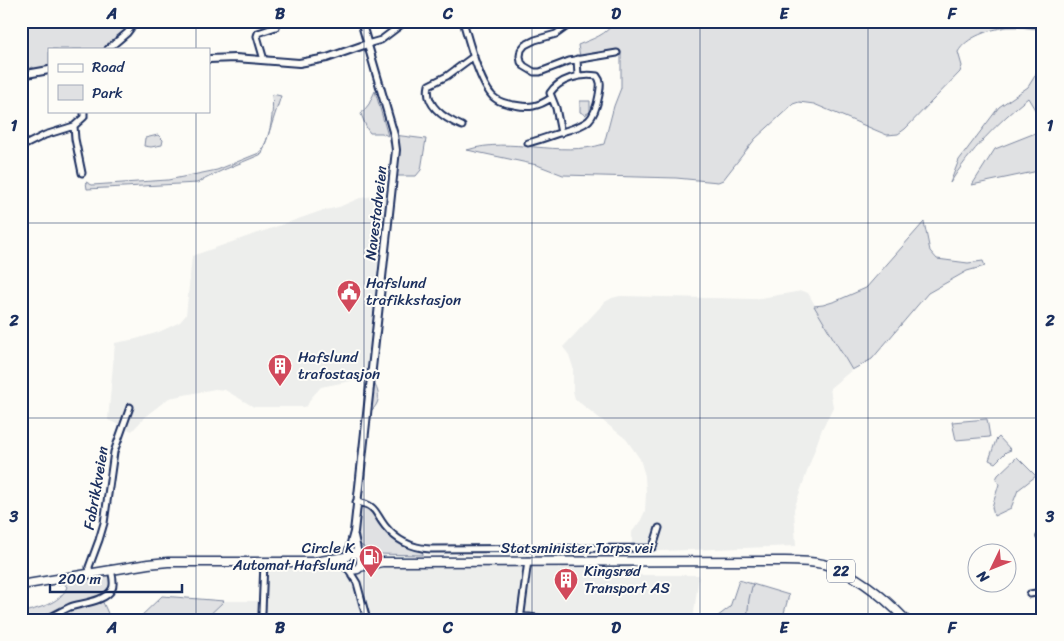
<svg xmlns="http://www.w3.org/2000/svg" width="1064" height="641" viewBox="0 0 1064 641" font-family="Sriracha,sans-serif">
	<style>
		.built { fill: #edeeec }
		.green { fill: #e0e1e3; stroke: #7e88a0 }
		.lines { fill: none; stroke-linecap: round; stroke-linejoin: round }
		.stream { stroke: #76819c; stroke-width: 1 }
		.minor-casing { stroke: #1b2f5e; stroke-width: 9 }
		.tertiary-casing { stroke: #1b2f5e; stroke-width: 10 }
		.trunk-casing { stroke: #1b2f5e; stroke-width: 11 }
		.minor { stroke: #fdfcf7; stroke-width: 5 }
		.tertiary { stroke: #fdfcf7; stroke-width: 6 }
		.trunk { stroke: #fdfcf7; stroke-width: 8 }
		.grid { fill: none; stroke: #1b2f5e; stroke-width: 1; stroke-opacity: 0.55 }
		.labels { text-anchor: middle; dominant-baseline: central; stroke-width: 4; stroke-linejoin: round; paint-order: stroke }
		.shield { fill: #fdfcf7; stroke: #5f6c8c; stroke-width: 1 }
		.shield-label { font-size: 14px; font-weight: bold; fill: #1b2f5e }
		.street-label { font-size: 15px; fill: #1b2f5e; stroke: #fdfcf7 }
		.poi-label { font-size: 15px; fill: #1b2f5e; stroke: #fdfcf7; text-anchor: start }
		.neatline { fill: none; stroke: #1b2f5e; stroke-width: 2 }
		.grid-label { font-size: 16px; text-anchor: middle; font-weight: bold; fill: #1b2f5e }
	</style>
	<rect width="100%" height="100%" fill="#fdfcf7"/>
	<filter id="ink" filterUnits="userSpaceOnUse"><feTurbulence type="fractalNoise" baseFrequency=".02" numOctaves="2"/><feDisplacementMap in="SourceGraphic" scale="10" xChannelSelector="R" yChannelSelector="G"/><feConvolveMatrix kernelMatrix="1 2 1 2 8 2 1 2 1" color-interpolation-filters="sRGB"/></filter>
	<g filter="url(#ink)">
		<path class="built" d="M381,195L387,196L366,378L321,387L311,398L307,406L304,407H254L225,390L215,389L169,398L147,415L132,431L108,420L115,343L136,339L159,332L180,322L186,315L192,256L321,211L339,207L360,198Z
			M802,291L808,293L852,370L830,388L833,407L822,429L794,509L796,546L634,552L632,548V532L641,520L645,511L646,493L645,476L640,459L626,439L575,399L573,391V367L569,355L563,347L605,302L612,298L620,296L754,299Z
			M261,565H309L314,571H366L376,567L630,565L631,575H699L693,620H204L224,601H261Z"/>
		<path class="green" d="M21,21H136L107,49H49V70L35,72L33,67L25,70L24,67L21,40Z
			M615,21H1043V29C1031,29 1018,26 1007,27C991,29 966,37 958,52L962,66L960,72L905,129L898,134L887,135L814,104L799,102L793,104L755,139L723,180L718,182L676,178L563,175L537,165L467,150C511,136 559,158 604,144L614,106L621,88V51L580,57L578,45C592,39 607,35 615,21Z
			M1043,63V123L1028,98C998,122 970,151 950,183L959,160L999,107L1028,87Z
			M375,91L388,136L382,133H370L367,129L361,114L369,104Z
			M272,94L281,96L262,154L221,171L197,183L87,189L86,182L92,185L168,180L217,170L259,153C271,140 274,111 272,94Z
			M580,101H590V112L586,114V115L580,112Z
			M1043,130V170L972,185L995,149Z
			M158,135L163,140L162,145L151,147L144,146L145,138Z
			M394,135L426,139L421,170L416,176H393Z
			M924,222L930,251L937,259L968,263L983,261L985,266L967,271L928,293L872,359L852,370L814,306L823,305L836,301L866,288Z
			M371,379C381,392 382,404 367,414Z
			M987,419L990,437L956,440L952,422Z
			M999,437L1011,450L1006,452L995,463L989,460L996,440Z
			M1017,457L1036,476L1018,490L1011,508L994,516L992,507L999,484L996,479L998,475Z
			M356,502L370,505L395,536L422,548L423,555L376,554L369,551L358,543L355,516Z
			M111,569L113,587L101,598L111,620H21V613C38,608 60,604 67,587L60,578Z
			M739,580L789,595L782,620H713L730,607Z
			M162,596L224,601L204,620H137Z"/>
		<g class="lines">
			<path class="stream" d="M747,620L749,599L753,583"/>
			<defs>
				<path id="minor" d="M463,21C468,38 481,90 496,99C501,103 508,104 514,105C529,108 538,107 551,98
					M574,21L556,34L535,40L525,45L521,50L520,56L521,62L524,66L534,72H540L569,61L617,53
					M367,44L381,40L406,21
					M108,49L127,33L136,21
					M577,59L578,76
					M264,60L257,36L258,33L276,27
					M74,126L75,139L82,173
					M462,126C446,119 424,106 429,85L447,76L474,56
					M528,143C540,140 550,136 562,132C587,124 594,123 599,95C600,87 602,82 597,76C581,73 559,79 550,93L556,108L561,133
					M25,145L45,135L74,126L84,117V111
					M356,502C377,505 374,512 385,526C396,540 412,548 430,549L650,548L653,547L659,528
					M1040,537H1043
					M349,570L357,583L367,620
					M90,573L89,567L99,540L104,523L114,452L130,407
					M1030,594L1036,593L1043,596
					M262,613L264,562
					M521,616L553,620
					M45,620C53,616 61,611 70,607C82,603 105,602 112,589C115,583 112,575 111,569
					M520,620L528,561"/>
				<path id="tertiary" d="M209,59L235,58L299,63L327,58L367,44
					M21,75L49,70
					M354,536L358,554
					M348,554L354,532L396,150L394,135L361,21"/>
				<path id="trunk" d="M361,557V564L358,569L351,570L345,566L344,559L350,553H357L364,558L377,561
					M360,567L382,562L772,561C789,561 806,560 823,564C856,573 883,596 906,620
					M21,585L148,564L168,562H314L345,557"/>
			</defs>
			<use href="#minor" class="minor-casing"/>
			<use href="#tertiary" class="tertiary-casing"/>
			<use href="#trunk" class="trunk-casing"/>
			<use href="#minor" class="minor"/>
			<use href="#tertiary" class="tertiary"/>
			<use href="#trunk" class="trunk"/>
		</g>
	</g>
	<path class="grid" d="M196,21V49M364,21V620M532,21V620M700,21V620M868,21V620M196,111V620M21,223H1043M21,418H1043"/>
	<defs>
		<symbol id="civic-pin" viewBox="-11 -11 22 30"><path d="M0 17L-7.5 6A9.5 9.5 0 1 1 7.5 6Z" fill="#d1495b" stroke="#fdfcf7"/><path d="M-.6-6.5H3V-4.5H.6V-3L4-1V1h2V6H-6V1h2V-1L-.6-3ZM-1.2 2.5V6h2.4V2.5Z" fill="#fff"/></symbol>
		<symbol id="building-pin" viewBox="-11 -11 22 30"><path d="M0 17L-7.5 6A9.5 9.5 0 1 1 7.5 6Z" fill="#d1495b" stroke="#fdfcf7"/><path d="M-4-6H4V6H1V3H-1V6H-4ZM-2.5-4.3h1.7v1.8h-1.7ZM.8-4.3h1.7v1.8H.8ZM-2.5-1h1.7V.8h-1.7ZM.8-1h1.7V.8H.8Z" fill="#fff"/></symbol>
		<symbol id="fuel-pin" viewBox="-11 -11 22 30"><path d="M0 17L-7.5 6A9.5 9.5 0 1 1 7.5 6Z" fill="#d1495b" stroke="#fdfcf7"/><path d="M-5.5-6h7V0h2V4h1.3V-2.5L3-4.5l.8-.8L6-3V5H2.5V1h-1V6h-7ZM-4.2-4.7v3.2H.2V-4.7Z" fill="#fff"/></symbol>
	</defs>
	<g fill-rule="evenodd">
		<use href="#civic-pin" x="335" y="278" width="28" height="38"/>
		<use href="#building-pin" x="266" y="352" width="28" height="38"/>
		<use href="#fuel-pin" x="357" y="543" width="28" height="38"/>
		<use href="#building-pin" x="552" y="566" width="28" height="38"/>
	</g>
	<g class="labels">
		<rect class="shield" x="827" y="559.5" width="28" height="23" rx="4"/>
		<g class="shield-label">
			<text x="841" y="571">22</text>
		</g>
		<g class="street-label">
			<text transform="translate(376 213) rotate(-83)">Navestadveien</text>
			<text transform="translate(96 488) rotate(-80)">Fabrikkveien</text>
			<text x="577" y="548">Statsminister Torps vei</text>
		</g>
		<g class="poi-label">
			<text x="366" y="283">Hafslund<tspan x="366" dy="17">trafikkstasjon</tspan></text>
			<text x="298" y="357">Hafslund<tspan x="298" dy="17">trafostasjon</tspan></text>
			<text x="354" y="548" text-anchor="end">Circle K<tspan x="354" dy="17">Automat Hafslund</tspan></text>
			<text x="584" y="571">Kingsrød<tspan x="584" dy="17">Transport AS</tspan></text>
		</g>
	</g>
	<rect width="1064" height="641" fill="none" stroke="#fdfcf7" stroke-width="55"/>
	<rect x="48" y="48" width="162" height="65" fill="#fdfcf7" stroke="#a3aaba"/>
	<rect x="58" y="64" width="25" height="8" fill="#fdfcf7" stroke="#a3aaba"/>
	<text x="92" y="72" font-size="15" fill="#1b2f5e">Road</text>
	<rect x="58" y="85" width="25" height="15" fill="#e0e1e3" stroke="#a3aaba"/>
	<text x="92" y="98" font-size="15" fill="#1b2f5e">Park</text>
	<g transform="translate(992 568) rotate(227)"><circle r="24" fill="#fdfcf7" stroke="#a3aaba"/>
	<path d="M0-4L9 19L0 12L-9 19Z" fill="#d1495b"/>
	<text y="-8" font-size="14" font-weight="bold" text-anchor="middle" fill="#1b2f5e">N</text>
	</g>
	<path d="M50 584v8h132v-8" fill="none" stroke="#1b2f5e" stroke-width="2.5"/>
	<text x="58" y="584" font-size="15" fill="#1b2f5e" stroke="#fdfcf7" stroke-width="4" paint-order="stroke">200 m</text>
	<rect x="28" y="28" width="1008" height="586" class="neatline"/>
	<g class="grid-label">
		<text x="112" y="19">A</text>
		<text x="280" y="19">B</text>
		<text x="448" y="19">C</text>
		<text x="616" y="19">D</text>
		<text x="784" y="19">E</text>
		<text x="952" y="19">F</text>
		<text x="14" y="131">1</text>
		<text x="1050" y="131">1</text>
		<text x="14" y="326">2</text>
		<text x="1050" y="326">2</text>
		<text x="14" y="522">3</text>
		<text x="1050" y="522">3</text>
		<text x="112" y="633">A</text>
		<text x="280" y="633">B</text>
		<text x="448" y="633">C</text>
		<text x="616" y="633">D</text>
		<text x="784" y="633">E</text>
		<text x="952" y="633">F</text>
	</g>
</svg>
